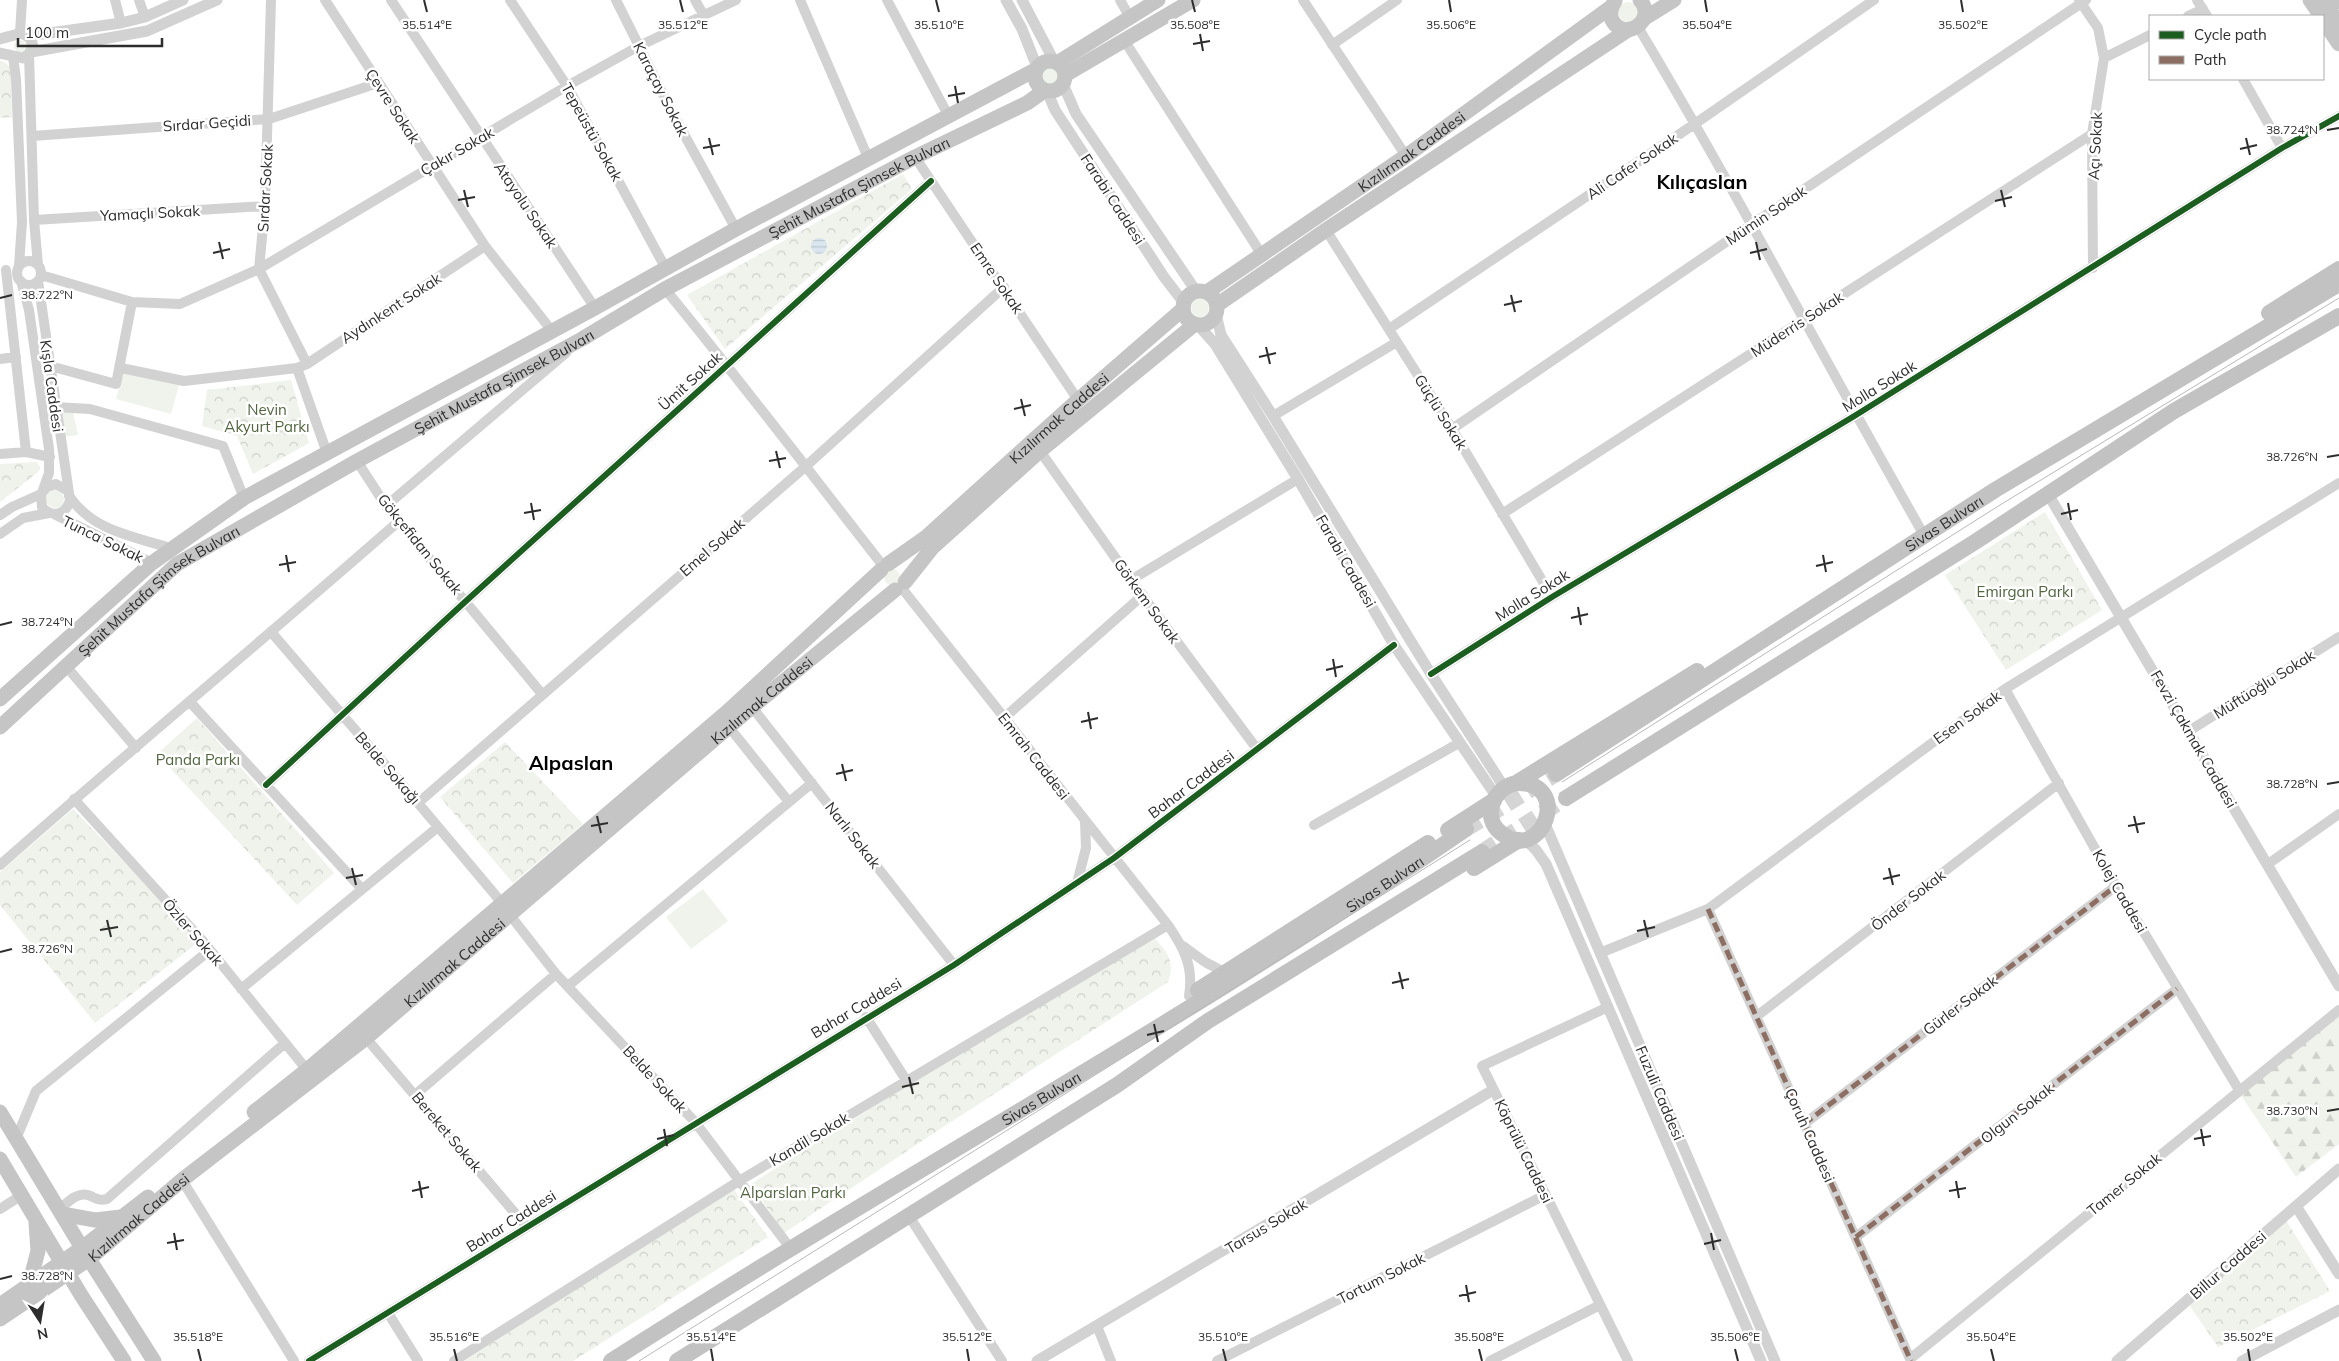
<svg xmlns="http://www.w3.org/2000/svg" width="2339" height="1361" viewBox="0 0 2339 1361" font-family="Mulish,sans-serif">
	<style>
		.green { fill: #f0f3ec }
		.forest { fill: url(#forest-firs) }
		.park { fill: url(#park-crowns) }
		.water { fill: url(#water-rules) }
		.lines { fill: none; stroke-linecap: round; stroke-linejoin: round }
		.trunk-tunnel { stroke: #d5d5d5; stroke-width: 16; stroke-dasharray: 16 8; stroke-linecap: butt }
		.minor { stroke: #d2d2d2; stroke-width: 10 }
		.tertiary { stroke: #d2d2d2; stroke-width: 11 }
		.primary { stroke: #c5c5c5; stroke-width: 15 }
		.trunk { stroke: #c2c2c2; stroke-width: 16 }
		.tram { stroke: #b9b9b9; stroke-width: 1 }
		.quiet { stroke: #8d6e63; stroke-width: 5; stroke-dasharray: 10 5; stroke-linecap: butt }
		.cycleway-casing { stroke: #fff; stroke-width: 9 }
		.cycleway { stroke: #1b5e20; stroke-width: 6 }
		.ticks { fill: none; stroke: #2d2d2d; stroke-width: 2 }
		.labels { text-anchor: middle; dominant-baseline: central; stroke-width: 5; stroke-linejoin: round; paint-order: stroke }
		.street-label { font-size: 15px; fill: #2d2d2d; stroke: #fff }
		.park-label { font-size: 15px; fill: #51653f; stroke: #fff }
		.district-label { font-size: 20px; font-weight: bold; fill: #000; stroke: #fff }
		.ticks-label { font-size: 12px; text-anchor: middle; fill: #2d2d2d; stroke: #fff; stroke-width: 5; stroke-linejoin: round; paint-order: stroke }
	</style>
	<defs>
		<pattern id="forest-firs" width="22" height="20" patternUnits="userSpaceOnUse" patternTransform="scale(1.25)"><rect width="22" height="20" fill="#f0f3ec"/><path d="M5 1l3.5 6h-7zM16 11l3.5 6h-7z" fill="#ced1cb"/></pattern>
		<pattern id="park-crowns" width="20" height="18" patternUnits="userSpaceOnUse" patternTransform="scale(1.25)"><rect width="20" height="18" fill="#f0f3ec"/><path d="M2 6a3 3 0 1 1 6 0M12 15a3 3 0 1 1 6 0" fill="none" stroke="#ced1cb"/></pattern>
		<pattern id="water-rules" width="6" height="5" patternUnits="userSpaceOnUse" patternTransform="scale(1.25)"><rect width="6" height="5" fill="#dae6ef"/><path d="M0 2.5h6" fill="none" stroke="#bbc6cd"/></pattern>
	</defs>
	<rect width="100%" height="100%" fill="#fff"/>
	<path class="green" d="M1618 12a10 10 0 1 1 20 0a10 10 0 1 1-20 0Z
		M14 46a6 6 0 1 1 12 0a6 6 0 1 1-12 0Z
		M1041 76a9 9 0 1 1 18 0a9 9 0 1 1-18 0Z
		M1191 308a9 9 0 1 1 18 0a9 9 0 1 1-18 0Z
		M124,371L179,385L171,414L116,399Z
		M72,407L78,435L61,437L56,408Z
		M46 499a9 9 0 1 1 18 0a9 9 0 1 1-18 0Z
		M884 577a8 8 0 1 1 16 0a8 8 0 1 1-16 0Z
		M703,889L728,921L691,949L666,917Z"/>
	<path class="forest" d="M2339,1015V1144L2296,1177L2238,1091Z"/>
	<path class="park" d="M0,60L7,64L11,69L12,117L0,118Z
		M903,174L912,189L725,349L687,295Z
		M291,380L309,443L253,474L237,436L202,426L207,390Z
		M37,462L40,468L38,472L0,502V464Z
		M2045,512L2102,610L2006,670L1945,575Z
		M197,718L334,873L297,905L157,754Z
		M505,742L583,824L513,883L440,797Z
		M73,809L160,899L197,943L95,1023L0,905V872Z
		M1152,935C1166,952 1176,959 1168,982L940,1129L784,1233L751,1184L998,1028Z
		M733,1188L768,1237L573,1361H464Z
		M2284,1217L2330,1291L2218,1347L2185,1299Z"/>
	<path class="water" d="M811 246a8 8 0 1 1 16 0a8 8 0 1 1-16 0Z"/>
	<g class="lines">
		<path class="trunk-tunnel" d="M1466,829L1556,774
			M1482,852L1566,798"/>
		<path class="minor" d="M115,0L121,23
			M139,0L145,17
			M271,0L265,206L259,269L307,364
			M325,0L485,246L552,331
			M391,0L595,308
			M510,0L567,86L666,269
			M616,0L674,116L736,229
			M695,0L703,14
			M800,0L869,160
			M887,0L949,117
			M1120,0L1129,16
			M1303,0L1406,156
			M2079,0L2098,28L2104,58L2092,134L2093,268
			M2197,0L2207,16
			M2188,16L2203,9
			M1638,27C1738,194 1828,367 1925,537
			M20,33L22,0
			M1124,40L1262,255
			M1332,45L1397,0
			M29,54L34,220L38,265
			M13,56L16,79L22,222L19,266
			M2104,58L2150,35
			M2243,79L2282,148
			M32,136L269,119L378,83
			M915,157L1078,400
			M34,220L265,206
			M1326,230L1452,429L1552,597
			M17 273a12 12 0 1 1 24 0a12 12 0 1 1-24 0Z
			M6,270L26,452
			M41,275L132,302L180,304L259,269L567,86L639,46L736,0
			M21,281L29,310L49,449V473L43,490
			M38,281L70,500C66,515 52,518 42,507L41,494L47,487L56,484L68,491
			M665,289C740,380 811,474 884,567
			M1389,329L1696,123L1874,0
			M0,359L16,357
			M50,366L116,384L132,302
			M121,368L184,381L297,368L307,364L485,246
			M297,368L327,453
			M55,407L90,409L223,446L244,498
			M1273,416L1397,342
			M1452,429L1751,225L2086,0
			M1040,451L1131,580L1257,749
			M0,454L26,452L50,457
			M357,461L386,506L542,694
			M69,496C93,531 132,536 170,548
			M386,506L566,353
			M54,514L152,563
			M1502,514L2092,134
			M0,515L12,507L41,494
			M0,534L23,518L49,513
			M1131,580L1298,479
			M901,587L1168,925C1184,948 1194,967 1189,996
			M272,633L418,803L502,903
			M65,665L136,748
			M1431,674L1552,597L1856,415L2282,148L2339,116
			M2005,689L2116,886L2239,1090
			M190,702L362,889
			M752,707L954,965
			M1005,717L1143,595
			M729,727L789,802
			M2189,731L2339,637
			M266,785L466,601L931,181
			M74,799L202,940L307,1070
			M418,803L805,467L1004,287
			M1314,825L1459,743
			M2268,864L2339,814
			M0,865C131,749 267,637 399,521
			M1077,883L1086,848L1085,822
			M1708,909L1911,1361
			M510,915L556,974L695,1122L791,1249
			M1183,946L1205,962L1224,972
			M1600,953L1708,909L2005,689L2339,483
			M568,986L812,783
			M241,989L438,827
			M1608,1007L1482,1066L1628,1361
			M1757,1016L2059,783
			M866,1017L906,1080
			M366,1038L526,1226
			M416,1094L556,974
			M1804,1124L2116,886
			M16,1139L36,1091L210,950
			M182,1180L294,1361
			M0,1209L22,1195
			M59,1210C67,1203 76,1192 88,1195C96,1198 98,1201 107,1199L285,1043
			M909,1216L1002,1361
			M1856,1237L2177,989
			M388,1313L418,1361
			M1097,1326L1111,1361
			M1910,1359L2339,1010
			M309,1361L954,965L1114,858L1394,645
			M454,1361L739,1181L1168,925
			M1217,1361L1545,1195
			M1490,1361L1600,1305"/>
		<path class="tertiary" d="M1006,0L1022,29L1037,67
			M1022,0L1054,61
			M28,36L121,23L145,17L183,0
			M0,39L22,33L30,38L33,46L29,54L23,58L0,53
			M31,52L147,31L217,0
			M1063,84L1076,114L1196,291
			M1047,91L1055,110L1164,277L1184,303
			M1216,314L1221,335L1273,416L1431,674L1504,787
			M1198,325L1215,344L1298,479L1394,645L1496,796
			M2048,494L2339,986
			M1545,824L1775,1361
			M1525,839L1536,850L1546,864L1761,1361
			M2296,1206L2339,1274
			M1037,1361L1493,1090
			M2117,1361L2339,1169
			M2242,1361L2339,1310"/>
		<g class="primary">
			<path d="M2310,0L2321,16"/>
			<path d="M2323,0L2339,24"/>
			<path d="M2338,0L2339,2"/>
			<path d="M1615,1C1611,7 1609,13 1612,20C1624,43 1658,20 1640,0"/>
			<path d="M1645,18L1674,0"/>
			<path d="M2323,20L2339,44"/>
			<circle cx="1050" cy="76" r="15"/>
			<path d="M1057,63L1158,0"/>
			<path d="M1065,75L1193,0"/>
			<circle cx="1200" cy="308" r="17"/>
			<path id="s1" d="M1207,292L1406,156L1611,7"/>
			<path d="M1217,305L1326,230L1628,30"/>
			<path id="s2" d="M888,564L925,538L1078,400L1183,309"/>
			<path d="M905,582L932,548L1040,451L1195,324"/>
			<path d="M0,699L152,563L244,498L595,308L736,229L1035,70"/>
			<path id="s3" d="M0,727L177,564L357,461L582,339L665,289L915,157L1027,103L1044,91"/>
			<path d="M0,1112L82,1248L154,1361"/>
			<path d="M254,1112L307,1070L727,712L881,570"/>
			<path d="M0,1159L81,1295L124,1361"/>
			<path d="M62,1214L95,1220L121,1217"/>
			<path d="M29,1285L38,1251L36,1223"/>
			<path d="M0,1305L82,1248L148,1197"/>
			<path id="s4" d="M0,1319L89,1259L182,1180L366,1038L752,707L895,590"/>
		</g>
		<g class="trunk">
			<path d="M2269,313L2339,269"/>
			<path id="s5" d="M1556,774L1995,490L2339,284"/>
			<path d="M1516,783C1574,781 1542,866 1501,833C1481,817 1493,788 1516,783L1697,671"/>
			<path d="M1566,798L1975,542L2174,411L2339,316"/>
			<path d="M1448,830L1493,801"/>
			<path d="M1474,868L1519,840"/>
			<path d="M1198,990L1428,843"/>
			<path id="s6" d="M611,1361C671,1323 731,1285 792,1248C1018,1110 1248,979 1466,829"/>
			<path d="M677,1361L1117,1085L1208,1021L1482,852"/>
		</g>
		<path class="tram" d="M1562,782L2000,505L2339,298
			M639,1361L1470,840"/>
		<path class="quiet" d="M1708,909L1911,1361
			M1804,1124L2116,886
			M1856,1237L2177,989"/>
		<defs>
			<path id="cycleway" d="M1431,674L1552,597L1856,415L2282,148L2339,116
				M266,785L466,601L931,181
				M309,1361L954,965L1114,858L1394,645"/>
		</defs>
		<use href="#cycleway" class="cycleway-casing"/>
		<use href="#cycleway" class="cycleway"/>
	</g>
	<path class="ticks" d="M424,0L427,12M680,0L683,12M936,0L939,12M1192,0L1195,12M1449,0L1451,12M1705,0L1707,12M1961,0L1963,12M1200,34L1203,51M1193,44L1210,41M955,86L958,103M948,96L965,93M2327,130L2339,128M709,138L713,155M2246,138L2250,155M703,148L720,145M2240,149L2257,145M464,190L468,207M2001,190L2005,207M458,200L475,197M1995,201L2012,197M219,242L223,259M1756,242L1760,260M213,253L230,249M1750,253L1767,249M1511,295L1515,312M0,298L12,295M1504,305L1522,301M1266,347L1270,364M1259,357L1276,353M1021,399L1025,416M1014,409L1031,405M776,451L780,468M2327,457L2339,455M769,461L786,458M531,503L534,520M2068,503L2071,520M524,513L541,510M2061,514L2078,510M286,555L289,572M1823,555L1826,572M279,565L296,562M1816,566L1833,562M1578,607L1581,625M1571,618L1588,614M0,625L12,622M1333,659L1336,677M1326,670L1343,666M1088,712L1091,729M1081,722L1098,718M842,764L846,781M836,774L853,770M2327,784L2339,782M597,816L601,833M2134,816L2138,833M591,826L608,823M2128,826L2145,823M352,868L356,885M1889,868L1893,885M346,878L363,875M1883,879L1900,875M107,920L111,937M1644,920L1648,937M100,930L118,927M1637,931L1655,927M0,952L12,949M1399,972L1403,989M1392,983L1409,979M1154,1024L1158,1042M1147,1035L1164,1031M909,1077L913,1094M902,1087L919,1083M2327,1111L2339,1109M664,1129L667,1146M2201,1129L2204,1146M657,1139L674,1135M2194,1139L2211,1136M419,1181L422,1198M1956,1181L1959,1198M412,1191L429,1187M1949,1191L1966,1188M174,1233L177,1250M1711,1233L1714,1250M167,1243L184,1240M1704,1244L1721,1240M0,1279L12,1276M1466,1285L1469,1302M1459,1296L1476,1292M198,1349L201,1361M454,1349L457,1361M711,1349L713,1361M967,1349L969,1361M1223,1349L1226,1361M1479,1349L1482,1361M1735,1349L1738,1361M1991,1349L1994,1361M2248,1349L2250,1361"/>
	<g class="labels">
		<g class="street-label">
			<text transform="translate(661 89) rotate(63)">Karaçay Sokak</text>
			<text transform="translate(393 106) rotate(57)">Çevre Sokak</text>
			<text transform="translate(207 123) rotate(-4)">Sırdar Geçidi</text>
			<text transform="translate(592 132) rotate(61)">Tepeüstü Sokak</text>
			<text transform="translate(2095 146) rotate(-87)">Açı Sokak</text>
			<text transform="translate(457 151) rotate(-30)">Çakır Sokak</text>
			<text stroke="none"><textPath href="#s1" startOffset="248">Kızılırmak Caddesi</textPath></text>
			<text transform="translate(1632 166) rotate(-34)">Ali Cafer Sokak</text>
			<text stroke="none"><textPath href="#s3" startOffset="1020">Şehit Mustafa Şimsek Bulvarı</textPath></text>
			<text transform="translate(265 188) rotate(-87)">Sırdar Sokak</text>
			<text transform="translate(1113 199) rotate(57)">Farabi Caddesi</text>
			<text transform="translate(526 205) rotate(56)">Atayolu Sokak</text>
			<text transform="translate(150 213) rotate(-3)">Yamaçlı Sokak</text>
			<text transform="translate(1766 215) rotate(-34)">Mümin Sokak</text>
			<text transform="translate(997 278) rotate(56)">Emre Sokak</text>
			<text transform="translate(391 308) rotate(-33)">Aydınkent Sokak</text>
			<text transform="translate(1797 324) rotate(-33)">Müderris Sokak</text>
			<text transform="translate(690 381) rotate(-42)">Ümit Sokak</text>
			<text stroke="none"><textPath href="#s3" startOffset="615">Şehit Mustafa Şimsek Bulvarı</textPath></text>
			<text transform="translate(52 386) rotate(82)">Kışla Caddesi</text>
			<text transform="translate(1879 386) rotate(-32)">Molla Sokak</text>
			<text transform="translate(1441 412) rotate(58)">Güçlü Sokak</text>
			<text stroke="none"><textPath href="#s2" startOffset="225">Kızılırmak Caddesi</textPath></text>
			<text stroke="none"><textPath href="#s5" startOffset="462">Sivas Bulvarı</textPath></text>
			<text transform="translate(103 539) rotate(26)">Tunca Sokak</text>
			<text transform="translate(420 544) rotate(51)">Gökçefidan Sokak</text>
			<text transform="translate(712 547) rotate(-41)">Emel Sokak</text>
			<text transform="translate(1346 561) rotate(60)">Farabi Caddesi</text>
			<text stroke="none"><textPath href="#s3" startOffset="210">Şehit Mustafa Şimsek Bulvarı</textPath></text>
			<text transform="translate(1532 595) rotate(-32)">Molla Sokak</text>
			<text transform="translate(1147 601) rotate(54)">Görkem Sokak</text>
			<text transform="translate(2264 684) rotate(-32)">Müftüoğlu Sokak</text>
			<text stroke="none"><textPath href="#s4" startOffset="982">Kızılırmak Caddesi</textPath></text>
			<text transform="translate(1967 717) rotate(-36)">Esen Sokak</text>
			<text transform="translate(2194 739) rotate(60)">Fevzi Çakmak Caddesi</text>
			<text transform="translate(1034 756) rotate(52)">Emrah Caddesi</text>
			<text transform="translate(388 768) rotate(49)">Belde Sokağı</text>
			<text transform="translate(1191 784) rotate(-37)">Bahar Caddesi</text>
			<text transform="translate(853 835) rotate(52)">Narlı Sokak</text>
			<text stroke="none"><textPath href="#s6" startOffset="909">Sivas Bulvarı</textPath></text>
			<text transform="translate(2120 891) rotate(60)">Kolej Caddesi</text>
			<text transform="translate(1908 900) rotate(-38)">Önder Sokak</text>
			<text transform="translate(193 932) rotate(49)">Özler Sokak</text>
			<text stroke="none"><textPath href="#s4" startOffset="578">Kızılırmak Caddesi</textPath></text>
			<text transform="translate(1960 1005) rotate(-37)">Gürler Sokak</text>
			<text transform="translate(856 1008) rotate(-31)">Bahar Caddesi</text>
			<text transform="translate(655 1079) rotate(47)">Belde Sokak</text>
			<text transform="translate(1660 1093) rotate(67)">Fuzuli Caddesi</text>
			<text stroke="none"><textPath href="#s6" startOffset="504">Sivas Bulvarı</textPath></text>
			<text transform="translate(2017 1113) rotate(-38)">Olgun Sokak</text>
			<text transform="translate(447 1132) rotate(50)">Bereket Sokak</text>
			<text transform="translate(1810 1135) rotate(66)">Çoruh Caddesi</text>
			<text transform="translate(809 1139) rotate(-31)">Kandil Sokak</text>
			<text transform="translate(1524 1151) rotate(64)">Köprülü Caddesi</text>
			<text transform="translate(2124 1184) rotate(-39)">Tamer Sokak</text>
			<text stroke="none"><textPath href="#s4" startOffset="172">Kızılırmak Caddesi</textPath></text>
			<text transform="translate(511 1221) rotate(-32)">Bahar Caddesi</text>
			<text transform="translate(1266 1226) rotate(-31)">Tarsus Sokak</text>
			<text transform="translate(2228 1265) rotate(-41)">Billur Caddesi</text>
			<text transform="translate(1381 1278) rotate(-27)">Tortum Sokak</text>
		</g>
		<g class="park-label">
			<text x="267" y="409">Nevin<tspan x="267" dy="17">Akyurt Parkı</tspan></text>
			<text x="2025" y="591">Emirgan Parkı</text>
			<text x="198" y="759">Panda Parkı</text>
			<text x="793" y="1192">Alparslan Parkı</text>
		</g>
		<g class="district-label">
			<text x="1702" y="181">Kılıçaslan</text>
			<text x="571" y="762">Alpaslan</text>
		</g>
	</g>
	<g class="ticks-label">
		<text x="427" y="29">35.514°E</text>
		<text x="683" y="29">35.512°E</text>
		<text x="939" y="29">35.510°E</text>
		<text x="1195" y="29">35.508°E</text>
		<text x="1451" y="29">35.506°E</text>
		<text x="1707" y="29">35.504°E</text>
		<text x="1963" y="29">35.502°E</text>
		<text x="2292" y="134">38.724°N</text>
		<text x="47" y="299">38.722°N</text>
		<text x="2292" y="461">38.726°N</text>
		<text x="47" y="626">38.724°N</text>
		<text x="2292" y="788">38.728°N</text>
		<text x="47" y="953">38.726°N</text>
		<text x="2292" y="1115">38.730°N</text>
		<text x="47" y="1280">38.728°N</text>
		<text x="198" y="1341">35.518°E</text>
		<text x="454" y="1341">35.516°E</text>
		<text x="711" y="1341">35.514°E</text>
		<text x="967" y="1341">35.512°E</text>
		<text x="1223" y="1341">35.510°E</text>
		<text x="1479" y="1341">35.508°E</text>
		<text x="1735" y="1341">35.506°E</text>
		<text x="1991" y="1341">35.504°E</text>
		<text x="2248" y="1341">35.502°E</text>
	</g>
	<rect x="2149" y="15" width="175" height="65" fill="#ffffff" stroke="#ababab"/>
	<rect x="2159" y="31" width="25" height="8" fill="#1b5e20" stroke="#ababab"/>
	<text x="2194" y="40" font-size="15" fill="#2d2d2d">Cycle path</text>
	<rect x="2159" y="56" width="25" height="8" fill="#8d6e63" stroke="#ababab"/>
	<text x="2194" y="65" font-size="15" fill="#2d2d2d">Path</text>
	<g transform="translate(40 1321) rotate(168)" stroke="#ffffff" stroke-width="4" paint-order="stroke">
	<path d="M0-4L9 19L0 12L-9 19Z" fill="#2d2d2d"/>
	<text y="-8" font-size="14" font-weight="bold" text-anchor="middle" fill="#2d2d2d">N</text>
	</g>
	<path d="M18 38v8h144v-8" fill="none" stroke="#2d2d2d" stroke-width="2.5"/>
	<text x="25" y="38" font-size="15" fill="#2d2d2d" stroke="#ffffff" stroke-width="4" paint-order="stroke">100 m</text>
</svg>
